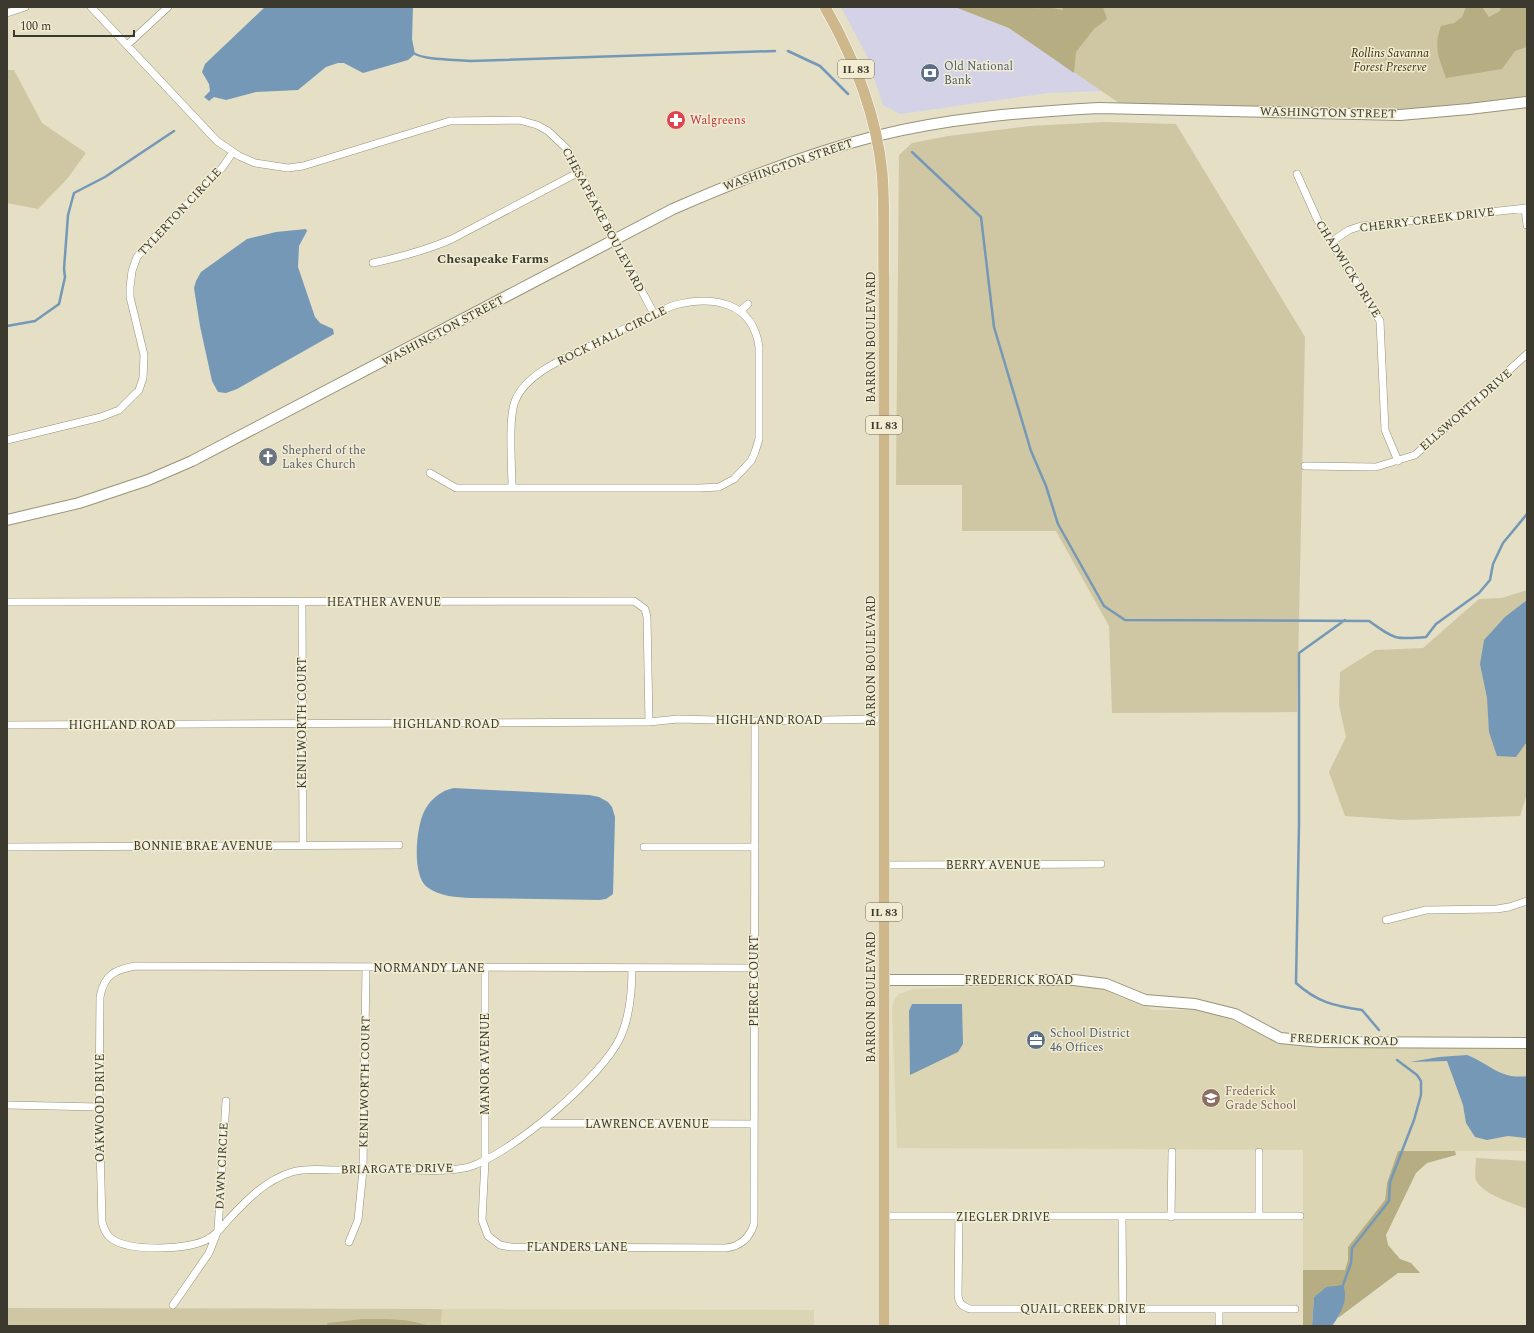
<svg xmlns="http://www.w3.org/2000/svg" width="1534" height="1333" viewBox="0 0 1534 1333" font-family="Spectral,serif">
	<style>
		.commercial { fill: #d4d2e7 }
		.built { fill: #dcd5b3 }
		.green { fill: #cfc7a3 }
		.forest { fill: #b6ad83 }
		.water { fill: #7598b6 }
		.lines { fill: none; stroke-linecap: round; stroke-linejoin: round }
		.stream { stroke: #7598b6; stroke-width: 2.5 }
		.street-casing { stroke: #979279; stroke-width: 8 }
		.secondary-casing { stroke: #979279; stroke-width: 12 }
		.primary-casing { stroke: #fff; stroke-width: 12 }
		.street { stroke: #fff; stroke-width: 7 }
		.secondary { stroke: #fff; stroke-width: 10 }
		.primary { stroke: #ceb88b; stroke-width: 11 }
		.labels { text-anchor: middle; dominant-baseline: central; stroke-width: 3; stroke-linejoin: round; paint-order: stroke }
		.shield { fill: #f1ecd2; stroke: #726f60; stroke-width: 1 }
		.shield-label { font-size: 11px; font-weight: bold; fill: #3c3a2f }
		.park-label { font-size: 12px; font-style: italic; fill: #39320e; stroke: #f1ecd2 }
		.service-label { font-size: 12px; fill: #4e5e75; stroke: #f1ecd2; text-anchor: start }
		.street-label { font-size: 12px; fill: #3c3a2f; stroke: #f1ecd2 }
		.health-label { font-size: 12px; fill: #be3a42; stroke: #f1ecd2; text-anchor: start }
		.worship-label { font-size: 12px; fill: #5b616d; stroke: #f1ecd2; text-anchor: start }
		.education-label { font-size: 12px; fill: #785e54; stroke: #f1ecd2; text-anchor: start }
		.neighbourhood-label { font-size: 13px; font-weight: bold; fill: #3c3a2f; stroke: #f1ecd2 }
	</style>
	<rect width="100%" height="100%" fill="#e4dfc5"/>
	<path class="commercial" d="M841,7H955L1009,28L1101,91L1048,93L900,114L883,105L867,56Z"/>
	<path class="built" d="M1079,983L1104,988L1115,995L1154,1010H1195L1227,1018L1270,1039L1288,1045L1527,1048V1151H1398L1387,1183L1385,1200L1348,1247V1260L1345,1270H1303V1150L897,1148L892,1008L895,998L899,994L913,989Z
		M442,1309L814,1310V1326H441Z"/>
	<path class="green" d="M955,7H1527V102L1400,115L1128,109L1009,28Z
		M7,70H14L42,123L86,153L67,179L38,209L7,203Z
		M1105,122L1176,124L1305,337L1297,712L1112,713L1109,626L1056,531H962V485H896L899,155L912,143L948,136L1030,126Z
		M1527,590V794L1520,816L1403,820L1345,816L1329,772L1346,737L1339,705L1340,672L1375,650L1423,648L1479,599L1502,598Z
		M1476,1158L1527,1161V1209C1513,1203 1483,1195 1476,1180C1474,1175 1476,1165 1476,1158Z
		M7,1308L442,1309L441,1326H7Z"/>
	<path class="forest" d="M955,7H1026C1039,10 1048,6 1062,10L1064,7H1103L1107,19L1094,29L1076,52L1074,73L1009,28Z
		M1466,7H1482L1489,17L1500,11L1501,7H1527V47L1515,51L1502,69L1446,78C1439,58 1433,47 1441,26L1454,23L1462,17Z
		M1398,1151H1455L1456,1155L1427,1163L1416,1173L1386,1235L1388,1245L1400,1259L1411,1263L1420,1273H1398L1338,1318L1344,1303L1326,1287L1314,1297L1312,1326H1303V1270H1345L1348,1260V1247L1385,1200L1387,1183Z
		M362,1319C384,1319 408,1318 429,1326H326L328,1323Z"/>
	<path class="water" d="M265,7H413L412,39L415,54L408,60L363,73L344,63H338L326,67L298,90L256,92L226,100L214,97L209,101L204,97L210,91L209,84L202,72L205,64Z
		M306,229L307,231L299,246L298,267L315,317L320,323L333,329L334,334L237,389L226,393L218,392L212,381L200,326L194,288L196,281L201,272L247,239L276,232Z
		M1527,600V742L1516,757L1497,756L1489,732L1487,698L1480,664L1484,640L1505,617Z
		M454,788L589,795L599,797L608,802L612,807L615,817L613,894L606,899L599,900L471,898C457,897 440,897 427,887C412,875 416,831 423,814C428,801 441,790 454,788Z
		M912,1004H962L963,1044L958,1052L910,1075L909,1011Z
		M1467,1055C1489,1063 1500,1080 1527,1076V1138L1508,1136L1487,1140L1475,1137L1466,1123L1463,1105L1447,1061L1410,1062L1439,1057Z
		M1343,1285C1349,1299 1341,1314 1332,1326H1312L1314,1297L1326,1287Z"/>
	<g class="lines">
		<path class="stream" d="M788,51L820,66L848,94
			M413,53C428,61 452,59 470,61L775,51
			M912,152L981,217L994,327L1031,451L1046,486L1058,524L1104,606L1125,620L1369,621C1394,639 1395,640 1426,637L1436,624L1479,593L1490,580L1493,564L1503,543L1527,514
			M7,326L35,321L59,304L65,277L64,269L68,215L74,193L105,177L174,131
			M1345,620L1299,653V825L1296,983C1317,1002 1334,1006 1362,1010L1379,1030
			M1343,1285L1351,1263L1352,1248L1389,1201L1390,1182L1414,1120L1421,1095V1081L1417,1075L1397,1060"/>
		<defs>
			<path id="street" d="M91,7L217,141L239,156L255,163L288,168L303,166L450,121L519,120L537,125L548,131L567,149L654,314
				M7,13L25,7
				M127,45L168,7
				M1297,174L1318,221L1380,321L1385,430L1398,461
				M1525,208L1527,225
				M1331,242L1349,230L1361,226L1527,208
				M373,263C401,257 427,250 452,239L579,172
				M740,311L748,304
				M7,440L101,417L119,410L139,390L143,378L144,355L130,297V287L132,271L137,257L148,244L222,168L233,152
				M1305,466L1376,467L1415,455L1527,354
				M430,473L456,488H700L719,487L734,479L751,461L755,452L759,439V347C753,302 713,295 675,305C668,307 662,311 655,314C636,323 617,332 598,342C571,356 527,371 515,401C508,418 512,468 512,488
				M7,602L634,601L645,609L647,617L649,722
				M302,602L303,845
				M7,725L649,722L678,719L755,721L884,719
				M7,847L399,845
				M644,847H755
				M884,865L1101,864
				M1386,920L1426,910L1497,909L1509,907L1527,901
				M485,968V1160L482,1220L488,1236L500,1245L511,1247L726,1248C741,1246 750,1237 754,1224L755,721
				M632,968C632,992 630,1017 620,1038C601,1078 511,1154 469,1167C463,1169 455,1169 449,1170C436,1171 424,1170 411,1170C386,1170 361,1170 336,1170C322,1170 306,1168 292,1172C264,1181 247,1200 228,1220C222,1227 216,1235 208,1239C189,1250 131,1252 112,1239C106,1235 104,1229 102,1222L99,1107L100,997C104,975 114,970 135,966L753,968
				M7,1105L99,1107
				M541,1123L754,1124
				M1259,1152V1216
				M884,1216H1300
				M959,1217L958,1295C959,1304 962,1306 970,1309H1295
				M1122,1217L1123,1326
				M1171,1217L1172,1152
				M349,1242L358,1220L363,1170L366,967
				M173,1305L209,1253L218,1230L226,1101
				M1219,1310V1326"/>
			<path id="secondary" d="M7,520L79,503L148,480L192,461L673,209C739,180 806,154 876,136C948,118 1024,112 1099,108L1400,115L1469,109L1527,102
				M884,980H1074L1106,984L1145,1000L1195,1004L1235,1014L1280,1038L1321,1042L1527,1043"/>
			<path id="primary" d="M825,7C854,58 876,113 882,172C885,207 883,243 884,279V1326"/>
		</defs>
		<use href="#street" class="street-casing"/>
		<use href="#secondary" class="secondary-casing"/>
		<use href="#primary" class="primary-casing"/>
		<use href="#street" class="street"/>
		<use href="#secondary" class="secondary"/>
		<use href="#primary" class="primary"/>
	</g>
	<defs>
		<symbol id="bank-disc" viewBox="-11 -11 22 22"><circle r="9.5" fill="#5c6f8a" stroke="#f1ecd2"/><path d="M-6-4H6V4H-6ZM0-2.3a2.3 2.3 0 1 0 0 4.6a2.3 2.3 0 1 0 0-4.6Z" fill="#fff"/></symbol>
		<symbol id="pharmacy-disc" viewBox="-11 -11 22 22"><circle r="9.5" fill="#e0444e" stroke="#f1ecd2"/><path d="M-2-6h4v4h4v4h-4v4h-4v-4h-4v-4h4Z" fill="#fff"/></symbol>
		<symbol id="church-disc" viewBox="-11 -11 22 22"><circle r="9.5" fill="#6b7280" stroke="#f1ecd2"/><path d="M-1.2-6h2.4v3.5h3.3v2.4h-3.3V6h-2.4V-.1h-3.3v-2.4h3.3Z" fill="#fff"/></symbol>
		<symbol id="office-disc" viewBox="-11 -11 22 22"><circle r="9.5" fill="#5c6f8a" stroke="#f1ecd2"/><path d="M-6-3h4V-5.5h4V-3h4V5H-6ZM-1-4.5V-3h2v-1.5ZM-6 0V1H6V0Z" fill="#fff"/></symbol>
		<symbol id="school-disc" viewBox="-11 -11 22 22"><circle r="9.5" fill="#8d6e63" stroke="#f1ecd2"/><path d="M0-5L7-2L0 1L-7-2ZM-4 1L0 2.5L4 1V4Q0 6-4 4Z" fill="#fff"/></symbol>
	</defs>
	<g fill-rule="evenodd">
		<use href="#bank-disc" x="919" y="62" width="22" height="22"/>
		<use href="#pharmacy-disc" x="665" y="109" width="22" height="22"/>
		<use href="#church-disc" x="257" y="446" width="22" height="22"/>
		<use href="#office-disc" x="1025" y="1029" width="22" height="22"/>
		<use href="#school-disc" x="1200" y="1087" width="22" height="22"/>
	</g>
	<g class="labels">
		<g class="shield">
			<rect x="838" y="60" width="36" height="18" rx="3"/>
			<rect x="866" y="416" width="36" height="18" rx="3"/>
			<rect x="866" y="903" width="36" height="18" rx="3"/>
		</g>
		<g class="shield-label">
			<text x="856" y="69">IL 83</text>
			<text x="884" y="425">IL 83</text>
			<text x="884" y="912">IL 83</text>
		</g>
		<g class="park-label">
			<text x="1390" y="53">Rollins Savanna<tspan x="1390" dy="14">Forest Preserve</tspan></text>
		</g>
		<g class="service-label">
			<text x="944" y="66">Old National<tspan x="944" dy="14">Bank</tspan></text>
			<text x="1050" y="1033">School District<tspan x="1050" dy="14">46 Offices</tspan></text>
		</g>
		<g class="street-label">
			<text transform="translate(1328 113) rotate(1)">WASHINGTON STREET</text>
			<text transform="translate(788 165) rotate(-19)">WASHINGTON STREET</text>
			<text transform="translate(180 212) rotate(-47)">TYLERTON CIRCLE</text>
			<text transform="translate(603 220) rotate(62)">CHESAPEAKE BOULEVARD</text>
			<text transform="translate(1427 220) rotate(-7)">CHERRY CREEK DRIVE</text>
			<text transform="translate(1348 269) rotate(58)">CHADWICK DRIVE</text>
			<text transform="translate(443 331) rotate(-28)">WASHINGTON STREET</text>
			<text transform="translate(612 336) rotate(-26)">ROCK HALL CIRCLE</text>
			<text transform="translate(871 337) rotate(-90)">BARRON BOULEVARD</text>
			<text transform="translate(1466 410) rotate(-41)">ELLSWORTH DRIVE</text>
			<text x="384" y="602">HEATHER AVENUE</text>
			<text transform="translate(871 661) rotate(-90)">BARRON BOULEVARD</text>
			<text x="769" y="720">HIGHLAND ROAD</text>
			<text transform="translate(302 723) rotate(-90)">KENILWORTH COURT</text>
			<text x="446" y="724">HIGHLAND ROAD</text>
			<text x="122" y="725">HIGHLAND ROAD</text>
			<text x="203" y="846">BONNIE BRAE AVENUE</text>
			<text x="993" y="865">BERRY AVENUE</text>
			<text x="429" y="968">NORMANDY LANE</text>
			<text x="1019" y="980">FREDERICK ROAD</text>
			<text transform="translate(754 981) rotate(-90)">PIERCE COURT</text>
			<text transform="translate(871 997) rotate(-90)">BARRON BOULEVARD</text>
			<text transform="translate(1344 1040) rotate(2)">FREDERICK ROAD</text>
			<text transform="translate(485 1064) rotate(-90)">MANOR AVENUE</text>
			<text transform="translate(365 1082) rotate(-89)">KENILWORTH COURT</text>
			<text transform="translate(100 1108) rotate(-90)">OAKWOOD DRIVE</text>
			<text x="647" y="1124">LAWRENCE AVENUE</text>
			<text transform="translate(222 1166) rotate(-87)">DAWN CIRCLE</text>
			<text transform="translate(397 1169) rotate(-1)">BRIARGATE DRIVE</text>
			<text x="1003" y="1217">ZIEGLER DRIVE</text>
			<text x="577" y="1247">FLANDERS LANE</text>
			<text x="1083" y="1309">QUAIL CREEK DRIVE</text>
		</g>
		<g class="health-label">
			<text x="690" y="120">Walgreens</text>
		</g>
		<g class="worship-label">
			<text x="282" y="450">Shepherd of the<tspan x="282" dy="14">Lakes Church</tspan></text>
		</g>
		<g class="education-label">
			<text x="1225" y="1091">Frederick<tspan x="1225" dy="14">Grade School</tspan></text>
		</g>
		<g class="neighbourhood-label">
			<text x="493" y="259">Chesapeake Farms</text>
		</g>
	</g>
	<rect width="1534" height="1333" fill="none" stroke="#3c3a2f" stroke-width="16"/>
	<path d="M14 30v6h120v-6" fill="none" stroke="#3c3a2f" stroke-width="2"/>
	<text x="20" y="30" font-size="12" fill="#3c3a2f" stroke="#f1ecd2" stroke-width="3" paint-order="stroke">100 m</text>
</svg>
